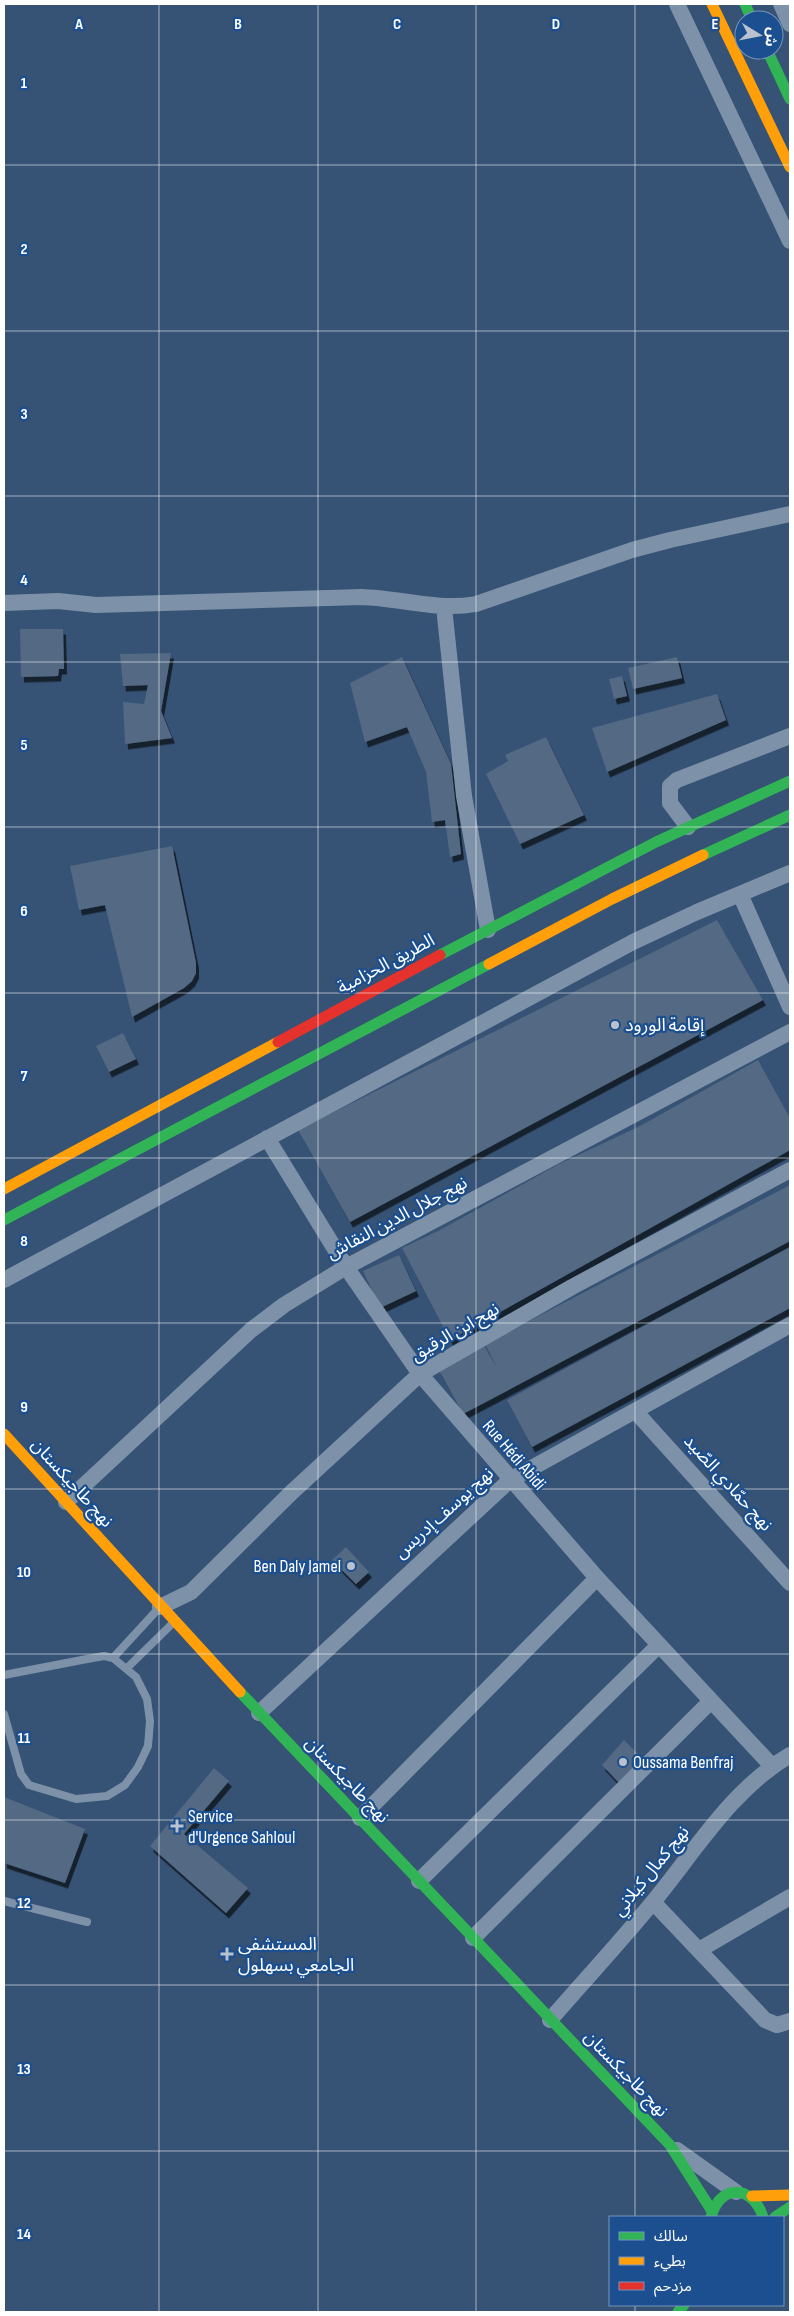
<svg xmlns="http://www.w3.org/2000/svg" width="794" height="2316" viewBox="0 0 794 2316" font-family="'Sofia Sans Condensed','Noto Sans Arabic',sans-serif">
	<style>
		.building { fill: #526984; filter: url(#shadow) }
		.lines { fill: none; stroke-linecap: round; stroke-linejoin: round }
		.lane { stroke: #7d92a8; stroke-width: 8 }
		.street { stroke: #7d92a8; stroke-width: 16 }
		.fast { stroke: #30b455; stroke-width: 11 }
		.slow { stroke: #ff9f0a; stroke-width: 11 }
		.jam { stroke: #e5322d; stroke-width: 11 }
		.grid { fill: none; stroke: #fff; stroke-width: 1; stroke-opacity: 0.55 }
		.poi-dot { fill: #b9c2ce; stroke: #1b4f8f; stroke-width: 2 }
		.labels { text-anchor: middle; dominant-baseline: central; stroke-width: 4.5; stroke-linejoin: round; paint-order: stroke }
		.street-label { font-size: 18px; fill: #fff; stroke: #1b4f8f }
		.poi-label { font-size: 18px; fill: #fff; stroke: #1b4f8f; text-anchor: start }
		.grid-label { font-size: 16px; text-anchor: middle; font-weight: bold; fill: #fff; stroke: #1b4f8f; stroke-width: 4.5; stroke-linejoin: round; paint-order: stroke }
	</style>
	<defs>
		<filter id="shadow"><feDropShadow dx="3" dy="5.5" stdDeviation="0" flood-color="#0009"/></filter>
	</defs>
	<rect width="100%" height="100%" fill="#365274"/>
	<path class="building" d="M20,629H63L64,669H59L58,676L21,677Z
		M171,653L161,711L172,738L125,744L123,702L144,704L148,685L123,686L120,654Z
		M402,657L451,764L461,854L450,857L445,820L432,822L426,772L407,727L365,742L350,683Z
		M677,657L682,678L633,689L628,668Z
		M622,676L627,696L614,699L609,679Z
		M717,694L726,720L607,772L592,728Z
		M546,737L584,815L520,844L486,774L508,761L505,755Z
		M172,846L196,963V973L192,981L184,988L132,1017L105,905L79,910L70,866Z
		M717,920L763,1000L350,1222L298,1130Z
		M123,1033L136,1059L109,1072L96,1046Z
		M758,1060L790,1118V1150L450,1340L402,1248L440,1230L559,1164L640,1126Z
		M790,1185V1241L463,1414L439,1370L484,1345L498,1370L485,1344Z
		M790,1247V1308L532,1447L507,1400Z
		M399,1255L416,1291L380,1308L363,1271Z
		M346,1547L369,1572L356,1584L332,1560Z
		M624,1740L644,1760L621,1785L602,1765Z
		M214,1768L229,1781L184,1834L248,1888L226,1913L150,1846Z
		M4,1797L85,1829L65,1883L4,1863Z"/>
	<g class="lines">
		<path class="lane" d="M113,1658L159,1608
			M127,1668L174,1622
			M4,1675L87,1659L104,1656L113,1658L136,1677L147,1699L150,1721L148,1746L138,1767L125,1785L107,1796L76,1799L29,1785L21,1774L4,1714
			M4,1901L87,1922"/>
		<path class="street" d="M677,4L790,241
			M781,4L790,24
			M4,603L58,601L96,605L361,597C400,598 437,611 476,604L632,550L670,540L790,514
			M444,607L464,796L488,930
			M688,827L670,803V786L677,780L790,736
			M740,894L790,1007
			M267,1138L346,1267L420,1374L597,1578L772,1766
			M4,1280L633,942L697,912L790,873
			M635,1411L790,1583
			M66,1502L251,1330L284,1305L346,1267L790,1032
			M160,1607L191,1592L292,1492L420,1374L572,1287L790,1170
			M259,1713L510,1480L790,1325
			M360,1818L597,1578
			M419,1881L658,1646
			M653,1902L765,2020L777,2025L790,2021
			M473,1938L710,1702
			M699,1950L790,1897
			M550,2020C584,1981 620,1942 653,1902C696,1850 731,1790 790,1755
			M677,2150L736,2192"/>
		<path class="fast" d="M745,4L752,20
			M767,50L790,99
			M703,855L790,815
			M440,955L656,842L790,781
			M4,1220L489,964
			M240,1692L670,2145L712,2211
			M711,2217C720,2183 753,2185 763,2217
			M775,2217L790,2207
			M678,2312L684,2305"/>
		<path class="slow" d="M712,4L790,167
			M489,964L612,899L703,855
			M4,1189L278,1042
			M4,1434L240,1692
			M752,2196L790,2195"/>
		<path class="jam" d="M278,1042L440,955"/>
	</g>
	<path class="grid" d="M159,4V2312M318,4V2312M476,4V2312M635,4V2217M4,165H790M4,331H790M4,496H790M4,662H790M4,827H790M4,993H790M4,1158H790M4,1323H790M4,1489H790M4,1654H790M4,1820H790M4,1985H790M4,2151H790M635,2305V2312"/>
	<g class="poi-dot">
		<circle cx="615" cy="1025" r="5"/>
		<circle cx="351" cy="1566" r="5"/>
		<circle cx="623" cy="1762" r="5"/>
		<path d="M174.5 1818.5h5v5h5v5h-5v5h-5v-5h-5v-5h5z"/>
		<path d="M224.5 1946.5h5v5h5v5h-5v5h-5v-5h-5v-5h5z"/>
	</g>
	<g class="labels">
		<g class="street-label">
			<text transform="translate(386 964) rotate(-28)">الطريق الحزامية</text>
			<text transform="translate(397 1218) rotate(-28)">نهج جلال الدين النقاش</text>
			<text transform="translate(455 1332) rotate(-30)">نهج ابن الرقيق</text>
			<text transform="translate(514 1455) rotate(49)">Rue Hédi Abidi</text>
			<text transform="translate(72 1483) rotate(48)">نهج طاجيكستان</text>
			<text transform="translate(728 1483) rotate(48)">نهج حمّادي الصّيد</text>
			<text transform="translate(444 1513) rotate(-42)">نهج يوسف إدريس</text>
			<text transform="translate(347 1780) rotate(46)">نهج طاجيكستان</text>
			<text transform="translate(651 1871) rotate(-51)">نهج كمال كيلاني</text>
			<text transform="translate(626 2074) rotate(46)">نهج طاجيكستان</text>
		</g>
		<g class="poi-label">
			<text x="625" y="1025">إقامة الورود</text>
			<text x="341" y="1566" text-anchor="end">Ben Daly Jamel</text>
			<text x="633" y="1762">Oussama Benfraj</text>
			<text x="188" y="1816">Service<tspan x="188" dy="21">d'Urgence Sahloul</tspan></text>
			<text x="238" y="1944">المستشفى<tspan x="238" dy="21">الجامعي بسهلول</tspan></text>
		</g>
	</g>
	<g class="grid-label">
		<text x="79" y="29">A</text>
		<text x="238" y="29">B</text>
		<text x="397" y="29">C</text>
		<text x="556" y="29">D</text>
		<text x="715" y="29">E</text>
		<text x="24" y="88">1</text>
		<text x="24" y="254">2</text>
		<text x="24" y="419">3</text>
		<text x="24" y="585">4</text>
		<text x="24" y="750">5</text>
		<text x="24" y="916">6</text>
		<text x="24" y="1081">7</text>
		<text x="24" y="1246">8</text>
		<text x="24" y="1412">9</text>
		<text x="24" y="1577">10</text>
		<text x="24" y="1743">11</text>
		<text x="24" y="1908">12</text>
		<text x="24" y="2074">13</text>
		<text x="24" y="2239">14</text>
	</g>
	<rect width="794" height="2316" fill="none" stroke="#ffffff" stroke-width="10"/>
	<rect x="609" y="2216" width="175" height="90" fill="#1b4f8f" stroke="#7695bc"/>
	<rect x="619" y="2232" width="25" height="8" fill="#30b455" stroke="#7695bc"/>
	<text x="654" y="2241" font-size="15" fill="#ffffff">سالك</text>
	<rect x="619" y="2257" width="25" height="8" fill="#ff9f0a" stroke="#7695bc"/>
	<text x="654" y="2266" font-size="15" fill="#ffffff">بطيء</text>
	<rect x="619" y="2282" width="25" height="8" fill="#e5322d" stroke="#7695bc"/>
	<text x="654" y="2291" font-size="15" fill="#ffffff">مزدحم</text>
	<g transform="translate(759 35) rotate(100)"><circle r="24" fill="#1b4f8f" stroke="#7695bc"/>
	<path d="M0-4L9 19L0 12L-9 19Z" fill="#b9c2ce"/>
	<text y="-8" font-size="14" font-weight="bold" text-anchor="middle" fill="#ffffff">ش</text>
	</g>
</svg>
